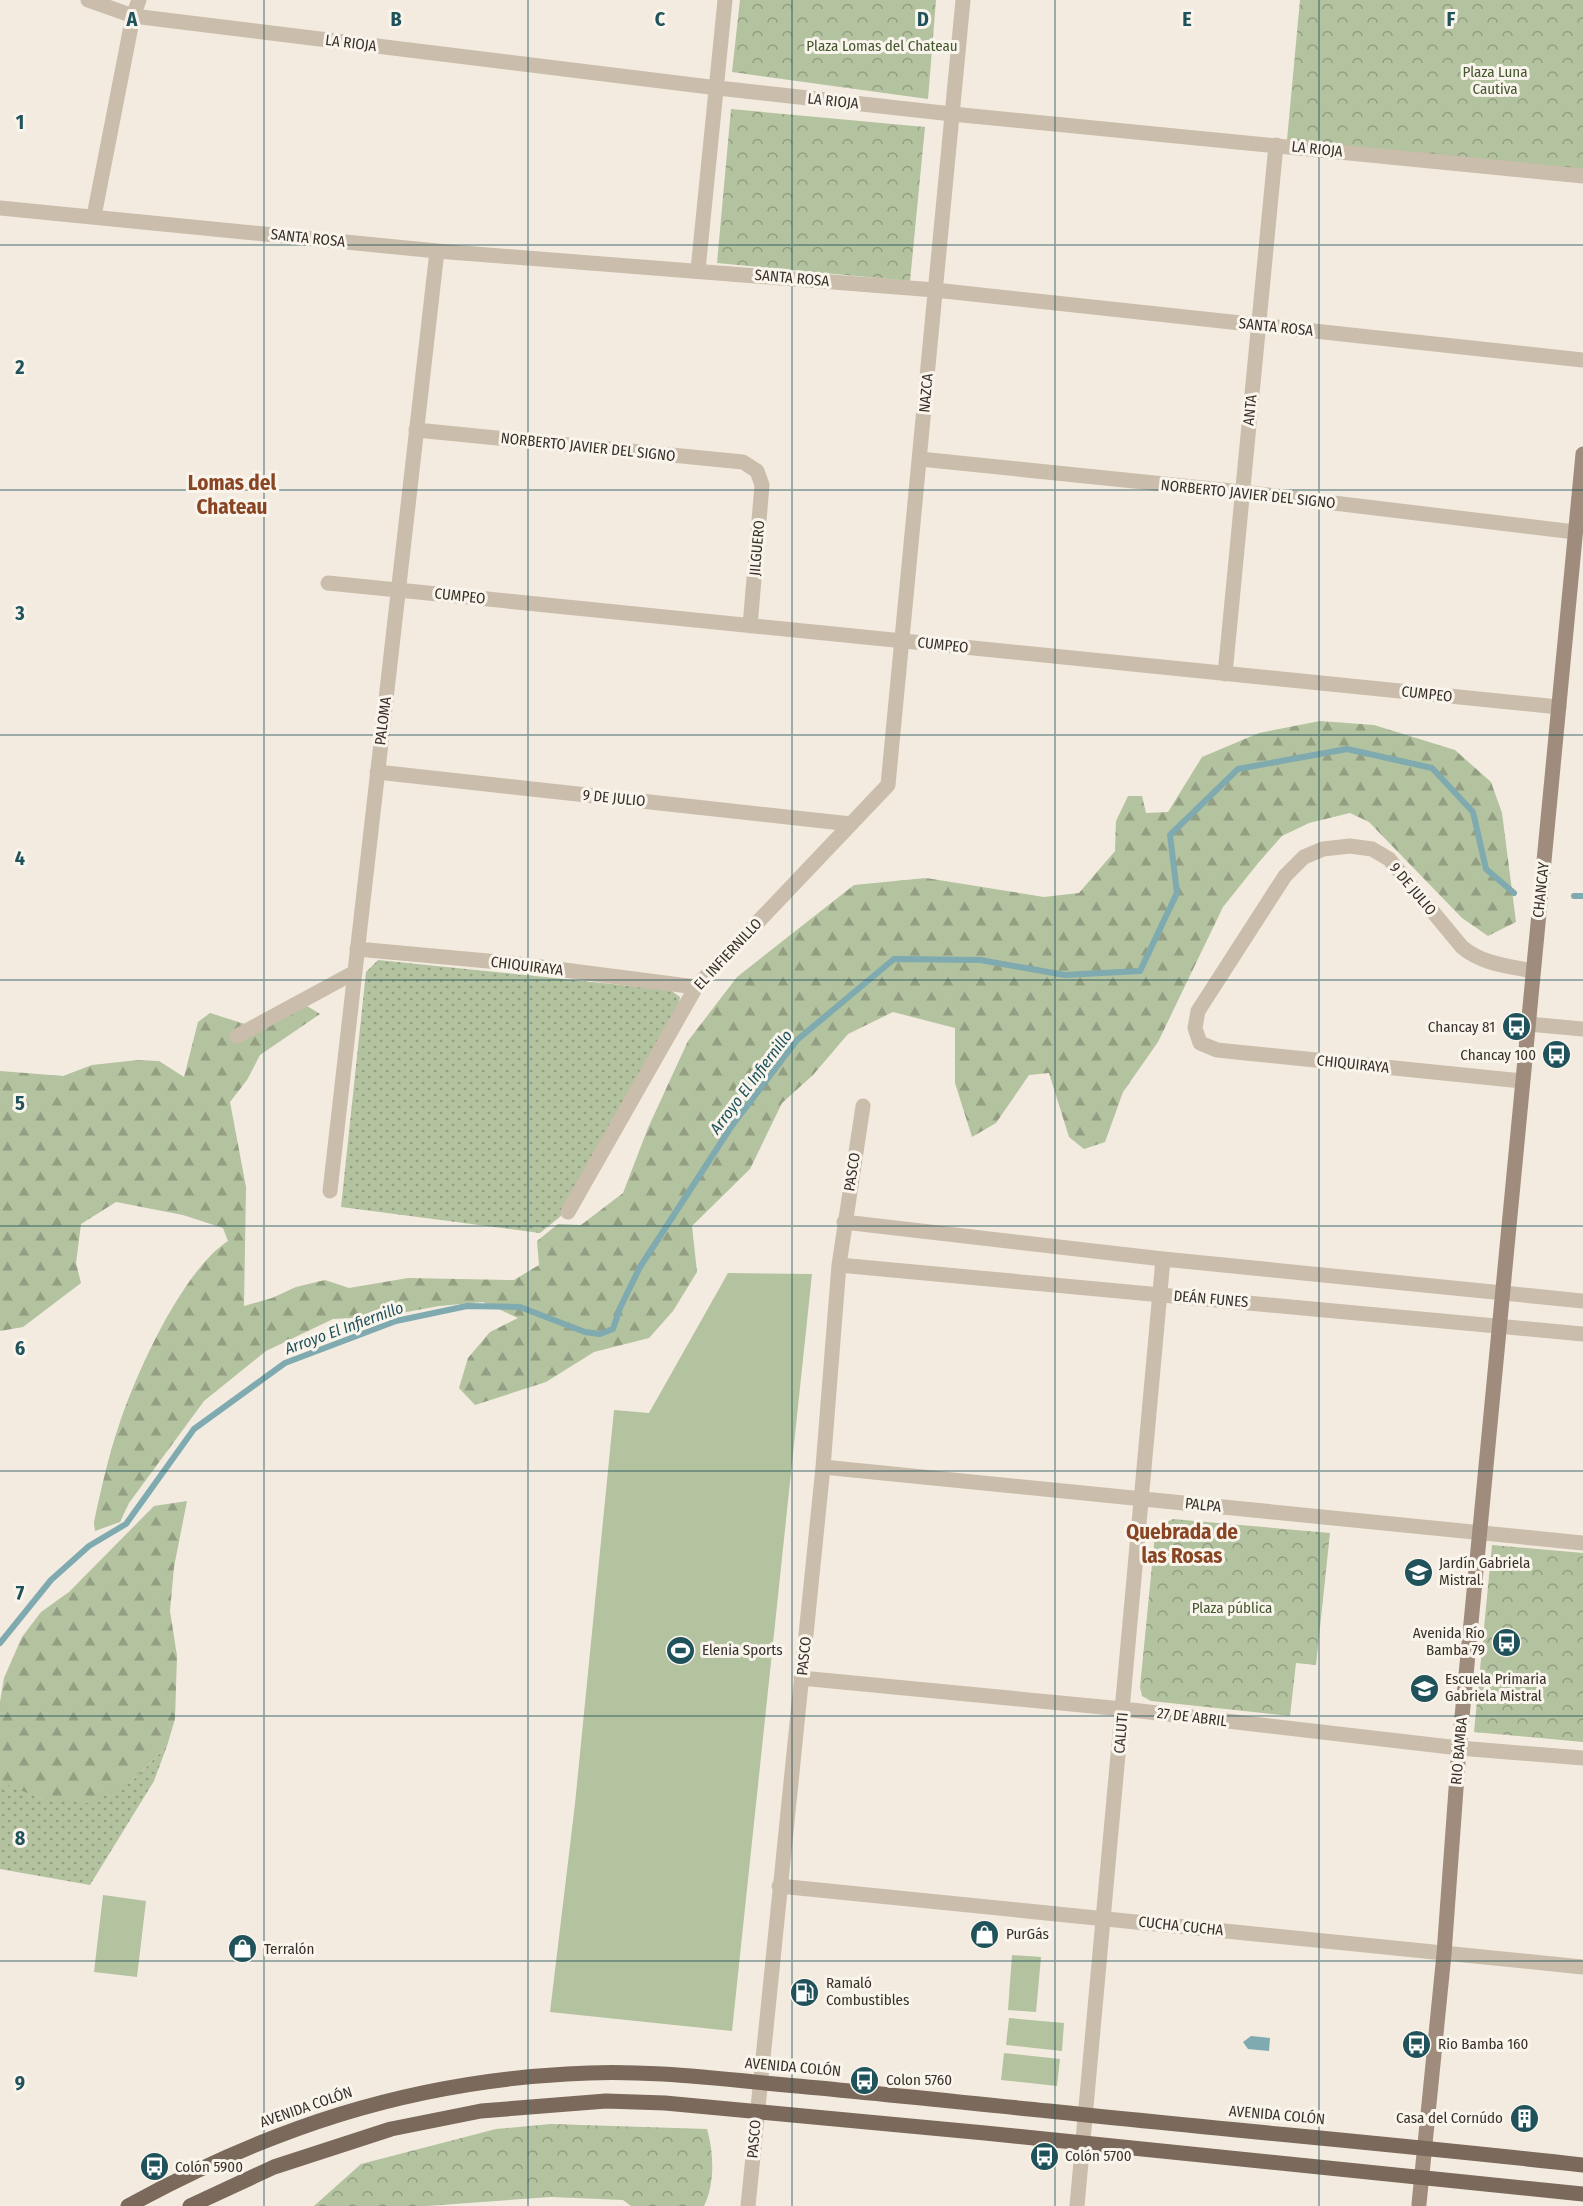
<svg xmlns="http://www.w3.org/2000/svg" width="1583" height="2206" viewBox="0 0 1583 2206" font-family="'Fira Sans Condensed',sans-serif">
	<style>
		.grass { fill: url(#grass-dots) }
		.forest { fill: url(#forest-firs) }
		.park { fill: url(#park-crowns) }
		.pitch { fill: #b3c29f }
		.water { fill: #7eaab0 }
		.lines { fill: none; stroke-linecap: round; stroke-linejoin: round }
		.stream { stroke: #7eaab0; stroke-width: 6 }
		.minor { stroke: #cbbdab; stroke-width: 15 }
		.secondary { stroke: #9f8c7c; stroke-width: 15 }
		.primary { stroke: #7b695b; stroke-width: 15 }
		.grid { fill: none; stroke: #1f525b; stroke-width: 1.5; stroke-opacity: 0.55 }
		.labels { text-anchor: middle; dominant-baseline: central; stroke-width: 6; stroke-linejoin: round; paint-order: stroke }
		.street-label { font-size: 15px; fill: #39302a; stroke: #faf5ec }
		.park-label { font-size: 15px; fill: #44572e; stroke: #faf5ec }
		.poi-label { font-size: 15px; fill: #39302a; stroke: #faf5ec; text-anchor: start }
		.water-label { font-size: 16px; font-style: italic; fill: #1f525b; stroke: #faf5ec }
		.district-label { font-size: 21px; font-weight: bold; fill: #884423; stroke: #faf5ec }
		.grid-label { font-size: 20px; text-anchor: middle; font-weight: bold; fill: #1f525b; stroke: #faf5ec; stroke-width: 6; stroke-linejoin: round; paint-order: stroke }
	</style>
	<defs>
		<pattern id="grass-dots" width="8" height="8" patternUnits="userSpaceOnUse" patternTransform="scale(1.5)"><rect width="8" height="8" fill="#b3c29f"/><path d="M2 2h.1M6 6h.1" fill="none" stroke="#939e82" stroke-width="1.8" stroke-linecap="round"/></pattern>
		<pattern id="forest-firs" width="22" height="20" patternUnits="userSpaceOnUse" patternTransform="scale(1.5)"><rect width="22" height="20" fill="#b3c29f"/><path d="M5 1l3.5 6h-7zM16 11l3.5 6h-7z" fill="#939e82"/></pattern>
		<pattern id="park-crowns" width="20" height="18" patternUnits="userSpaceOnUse" patternTransform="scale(1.5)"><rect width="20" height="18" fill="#b3c29f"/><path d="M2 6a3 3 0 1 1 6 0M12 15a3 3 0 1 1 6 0" fill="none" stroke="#939e82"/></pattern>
	</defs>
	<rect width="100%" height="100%" fill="#f3ebdf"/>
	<path class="grass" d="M378,960L670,990L680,997L678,1007L561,1216L540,1233L341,1207L366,972Z
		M167,1746L154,1781L90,1885L0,1869V1781L42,1799L130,1783Z"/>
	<path class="forest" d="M1320,721L1374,725L1455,750L1491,782L1502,813L1516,922L1488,936L1462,918L1369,822L1350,813L1309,823L1282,836L1259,862L1223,907L1158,1042L1123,1092L1105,1142L1084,1149L1069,1137L1049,1073L1029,1075L996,1123L972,1137L955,1083V1028L893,1012L848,1034L813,1075L782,1103L750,1169L692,1226L697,1272L673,1311L649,1338L594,1352L546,1382L475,1405L459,1388L468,1358L490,1332L518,1318L483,1302L439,1306L385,1316L333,1319L266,1351L204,1401L129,1503L120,1522L95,1531L94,1522C101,1490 108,1458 118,1428C135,1375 182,1271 228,1241L223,1228L183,1215L116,1202L81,1224L76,1263L81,1283L23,1327L0,1331V1071L63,1076L92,1065L138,1060L159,1061L184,1077L198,1022L210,1013L248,1025L307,1006L320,1014L260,1055L247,1080L230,1102L246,1187L244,1306L272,1298L296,1287L325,1280L349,1288L408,1278L514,1280L539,1265L537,1241L558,1224L581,1225L623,1193L648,1128L688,1041L737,977L854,885L926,878L1044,897L1079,893L1115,851L1116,821L1128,796H1142L1146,813L1168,812L1202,757L1259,733Z
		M187,1501L174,1567L170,1611L177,1656L175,1719L167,1746L130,1783L88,1803L42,1799L3,1783L0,1781V1702L4,1678L22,1637L41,1612L69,1592L154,1506Z"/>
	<path class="park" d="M740,0H936L928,99L732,72Z
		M1300,0H1583V170L1287,140Z
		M731,109L925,127L910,281L717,263Z
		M1173,1519L1330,1533L1316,1665L1296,1663L1290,1716L1151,1701L1142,1696L1140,1687L1155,1535L1161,1525Z
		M1492,1545L1583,1553V1742L1474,1732Z
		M551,2124L707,2129C714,2153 715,2184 704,2206H631L623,2200L551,2197L427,2206H314L361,2164L496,2129Z"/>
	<path class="pitch" d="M728,1273L812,1274L732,2031L550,2012L575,1804L614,1410L649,1413Z
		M103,1895L146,1901L137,1977L94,1972Z
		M1012,1955L1041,1957L1036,2012L1008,2010Z
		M1009,2018L1064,2023L1062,2051L1006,2045Z
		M1004,2053L1060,2059L1057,2086L1001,2080Z"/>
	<path class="water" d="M1251,2036L1270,2038L1269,2051L1248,2049L1243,2042Z"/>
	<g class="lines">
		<path class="stream" d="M1574,896H1583
			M0,1643L51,1580L89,1546L126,1524L194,1429L285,1363L396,1321L467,1306L520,1307L585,1332L600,1334L613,1329L620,1308L640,1267L731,1127L797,1040L894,959L980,960L1065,975L1140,971L1177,893L1170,835L1238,769L1347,749L1432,768L1473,812L1486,869L1514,893"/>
		<path class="minor" d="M88,0L133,16L718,88L952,114L1583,176
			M0,208L437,251L935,290L1583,360
			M94,216L133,16L139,0
			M698,270L725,0
			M416,430L743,462L757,471L762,485L750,626
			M920,459L1242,492L1575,532
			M328,583L1559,707
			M1225,674L1276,145
			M377,772L851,824
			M357,949L510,963L696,987
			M1528,1024L1583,1029
			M237,1036L355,972
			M1522,1081L1217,1050L1200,1043L1195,1028L1198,1011L1285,876L1304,857L1323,849L1350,846L1372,849L1389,859L1462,947C1482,964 1508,966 1533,971
			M330,1191L437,251
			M568,1212L696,987L888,785L963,0
			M844,1222L1163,1259L1583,1301
			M839,1265L1583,1334
			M823,1467L1583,1543
			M801,1678L1123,1709L1459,1748L1583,1758
			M779,1886L1583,1967
			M748,2206L823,1467L839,1265L863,1106
			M1077,2206L1163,1259"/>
		<path class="secondary" d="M1419,2204L1444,1954L1459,1748L1583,454"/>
		<path class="primary" d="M128,2206C269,2129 405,2083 567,2074C636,2069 705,2077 775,2084C866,2092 958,2102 1049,2111C1227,2130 1405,2145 1583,2165
			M190,2206L274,2167L391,2129L481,2111L606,2101L665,2103L985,2133L1583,2194"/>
	</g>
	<path class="grid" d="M264,0V2206M528,0V2206M792,0V2206M1055,0V2206M1319,0V2206M0,245H1583M0,490H1583M0,735H1583M0,980H1583M0,1226H1583M0,1471H1583M0,1716H1583M0,1961H1583"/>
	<defs>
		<symbol id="bus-disc" viewBox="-11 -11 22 22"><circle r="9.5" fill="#1f525b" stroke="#faf5ec"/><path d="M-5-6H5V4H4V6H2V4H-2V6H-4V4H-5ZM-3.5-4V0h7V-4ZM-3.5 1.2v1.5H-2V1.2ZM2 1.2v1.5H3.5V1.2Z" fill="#fff"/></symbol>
		<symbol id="school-disc" viewBox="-11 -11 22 22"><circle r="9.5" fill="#1f525b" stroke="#faf5ec"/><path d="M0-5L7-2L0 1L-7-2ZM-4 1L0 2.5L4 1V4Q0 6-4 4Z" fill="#fff"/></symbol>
		<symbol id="stadium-disc" viewBox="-11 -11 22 22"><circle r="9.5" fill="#1f525b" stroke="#faf5ec"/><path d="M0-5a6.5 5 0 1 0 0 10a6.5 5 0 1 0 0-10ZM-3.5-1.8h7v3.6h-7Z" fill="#fff"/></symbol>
		<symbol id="shop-disc" viewBox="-11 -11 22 22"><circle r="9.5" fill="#1f525b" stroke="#faf5ec"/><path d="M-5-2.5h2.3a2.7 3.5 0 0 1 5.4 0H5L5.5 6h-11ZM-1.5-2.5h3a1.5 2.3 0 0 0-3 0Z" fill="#fff"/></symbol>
		<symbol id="fuel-disc" viewBox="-11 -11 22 22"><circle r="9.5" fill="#1f525b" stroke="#faf5ec"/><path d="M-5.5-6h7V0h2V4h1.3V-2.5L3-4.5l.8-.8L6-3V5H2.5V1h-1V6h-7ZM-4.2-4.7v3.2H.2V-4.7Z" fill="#fff"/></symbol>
		<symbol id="building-disc" viewBox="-11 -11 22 22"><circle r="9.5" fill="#1f525b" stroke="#faf5ec"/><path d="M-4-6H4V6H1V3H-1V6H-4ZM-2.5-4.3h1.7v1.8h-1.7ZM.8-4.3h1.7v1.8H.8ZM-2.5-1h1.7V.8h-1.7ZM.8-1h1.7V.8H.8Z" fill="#fff"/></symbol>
	</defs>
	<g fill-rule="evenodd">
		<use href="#bus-disc" x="1500" y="1010" width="33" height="33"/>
		<use href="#bus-disc" x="1540" y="1038" width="33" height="33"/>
		<use href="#school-disc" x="1402" y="1556" width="33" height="33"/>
		<use href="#bus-disc" x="1490" y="1626" width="33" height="33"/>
		<use href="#stadium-disc" x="664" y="1634" width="33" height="33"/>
		<use href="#school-disc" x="1408" y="1672" width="33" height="33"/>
		<use href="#shop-disc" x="968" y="1918" width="33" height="33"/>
		<use href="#shop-disc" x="226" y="1932" width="33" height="33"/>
		<use href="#fuel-disc" x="788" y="1976" width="33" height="33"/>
		<use href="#bus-disc" x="1400" y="2028" width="33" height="33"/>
		<use href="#bus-disc" x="848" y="2064" width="33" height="33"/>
		<use href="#building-disc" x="1508" y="2102" width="33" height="33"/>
		<use href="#bus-disc" x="1028" y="2140" width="33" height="33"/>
		<use href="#bus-disc" x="138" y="2150" width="33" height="33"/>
	</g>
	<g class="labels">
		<g class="street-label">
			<text transform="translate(351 43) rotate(7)">LA RIOJA</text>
			<text transform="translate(833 101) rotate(6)">LA RIOJA</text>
			<text transform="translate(1317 149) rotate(6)">LA RIOJA</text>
			<text transform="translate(308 238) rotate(6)">SANTA ROSA</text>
			<text transform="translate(792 278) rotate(5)">SANTA ROSA</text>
			<text transform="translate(1276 327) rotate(6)">SANTA ROSA</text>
			<text transform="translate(926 393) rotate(-85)">NAZCA</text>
			<text transform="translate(1250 410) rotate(-84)">ANTA</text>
			<text transform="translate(588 447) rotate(6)">NORBERTO JAVIER DEL SIGNO</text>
			<text transform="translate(1248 494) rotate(6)">NORBERTO JAVIER DEL SIGNO</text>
			<text transform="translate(757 548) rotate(-85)">JILGUERO</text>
			<text transform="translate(460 596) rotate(6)">CUMPEO</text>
			<text transform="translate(943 645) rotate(6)">CUMPEO</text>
			<text transform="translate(1427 694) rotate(6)">CUMPEO</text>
			<text transform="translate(383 721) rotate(-83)">PALOMA</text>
			<text transform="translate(614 798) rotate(6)">9 DE JULIO</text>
			<text transform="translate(1413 889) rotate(50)">9 DE JULIO</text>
			<text transform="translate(1541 890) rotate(-84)">CHANCAY</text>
			<text transform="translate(728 954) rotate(-47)">EL INFIERNILLO</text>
			<text transform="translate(527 966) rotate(7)">CHIQUIRAYA</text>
			<text transform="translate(1353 1064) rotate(6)">CHIQUIRAYA</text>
			<text transform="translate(852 1172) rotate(-81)">PASCO</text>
			<text transform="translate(1211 1299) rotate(5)">DEÁN FUNES</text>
			<text transform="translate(1203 1505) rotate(6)">PALPA</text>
			<text transform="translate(804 1656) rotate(-84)">PASCO</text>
			<text transform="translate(1192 1717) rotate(7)">27 DE ABRIL</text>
			<text transform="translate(1121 1733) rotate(-85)">CALUTI</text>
			<text transform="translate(1459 1751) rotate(-85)">RIO BAMBA</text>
			<text transform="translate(1181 1926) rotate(6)">CUCHA CUCHA</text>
			<text transform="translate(793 2067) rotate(5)">AVENIDA COLÓN</text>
			<text transform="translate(306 2107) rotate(-19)">AVENIDA COLÓN</text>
			<text transform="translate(1277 2115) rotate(5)">AVENIDA COLÓN</text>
			<text transform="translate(754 2139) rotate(-85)">PASCO</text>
		</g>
		<g class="park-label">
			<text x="882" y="46">Plaza Lomas del Chateau</text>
			<text x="1495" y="72">Plaza Luna<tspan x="1495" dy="17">Cautiva</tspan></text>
			<text x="1232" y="1608">Plaza pública</text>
		</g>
		<g class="poi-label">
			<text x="1495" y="1027" text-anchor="end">Chancay 81</text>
			<text x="1536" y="1055" text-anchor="end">Chancay 100</text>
			<text x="1439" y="1563">Jardín Gabriela<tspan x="1439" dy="17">Mistral.</tspan></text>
			<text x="1485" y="1633" text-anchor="end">Avenida Río<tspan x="1485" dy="17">Bamba 79</tspan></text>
			<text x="702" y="1650">Elenia Sports</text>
			<text x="1445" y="1679">Escuela Primaria<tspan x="1445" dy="17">Gabriela Mistral</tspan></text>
			<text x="1006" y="1934">PurGás</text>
			<text x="264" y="1949">Terralón</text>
			<text x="826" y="1983">Ramaló<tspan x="826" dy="17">Combustibles</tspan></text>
			<text x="1438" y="2044">Rio Bamba 160</text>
			<text x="886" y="2080">Colon 5760</text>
			<text x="1503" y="2118" text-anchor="end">Casa del Cornúdo</text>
			<text x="1065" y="2156">Colón 5700</text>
			<text x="175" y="2167">Colón 5900</text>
		</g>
		<g class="water-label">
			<text transform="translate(751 1082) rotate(-53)">Arroyo El Infiernillo</text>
			<text transform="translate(344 1328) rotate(-20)">Arroyo El Infiernillo</text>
		</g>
		<g class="district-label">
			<text x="232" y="483">Lomas del<tspan x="232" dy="24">Chateau</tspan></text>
			<text x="1182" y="1532">Quebrada de<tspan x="1182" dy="24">las Rosas</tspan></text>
		</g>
	</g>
	<g class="grid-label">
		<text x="132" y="26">A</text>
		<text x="396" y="26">B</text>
		<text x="660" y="26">C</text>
		<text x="923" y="26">D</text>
		<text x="1187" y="26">E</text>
		<text x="1451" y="26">F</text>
		<text x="20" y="129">1</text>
		<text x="20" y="374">2</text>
		<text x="20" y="620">3</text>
		<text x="20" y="865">4</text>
		<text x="20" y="1110">5</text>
		<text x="20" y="1355">6</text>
		<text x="20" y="1600">7</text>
		<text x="20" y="1845">8</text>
		<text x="20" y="2090">9</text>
	</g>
</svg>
